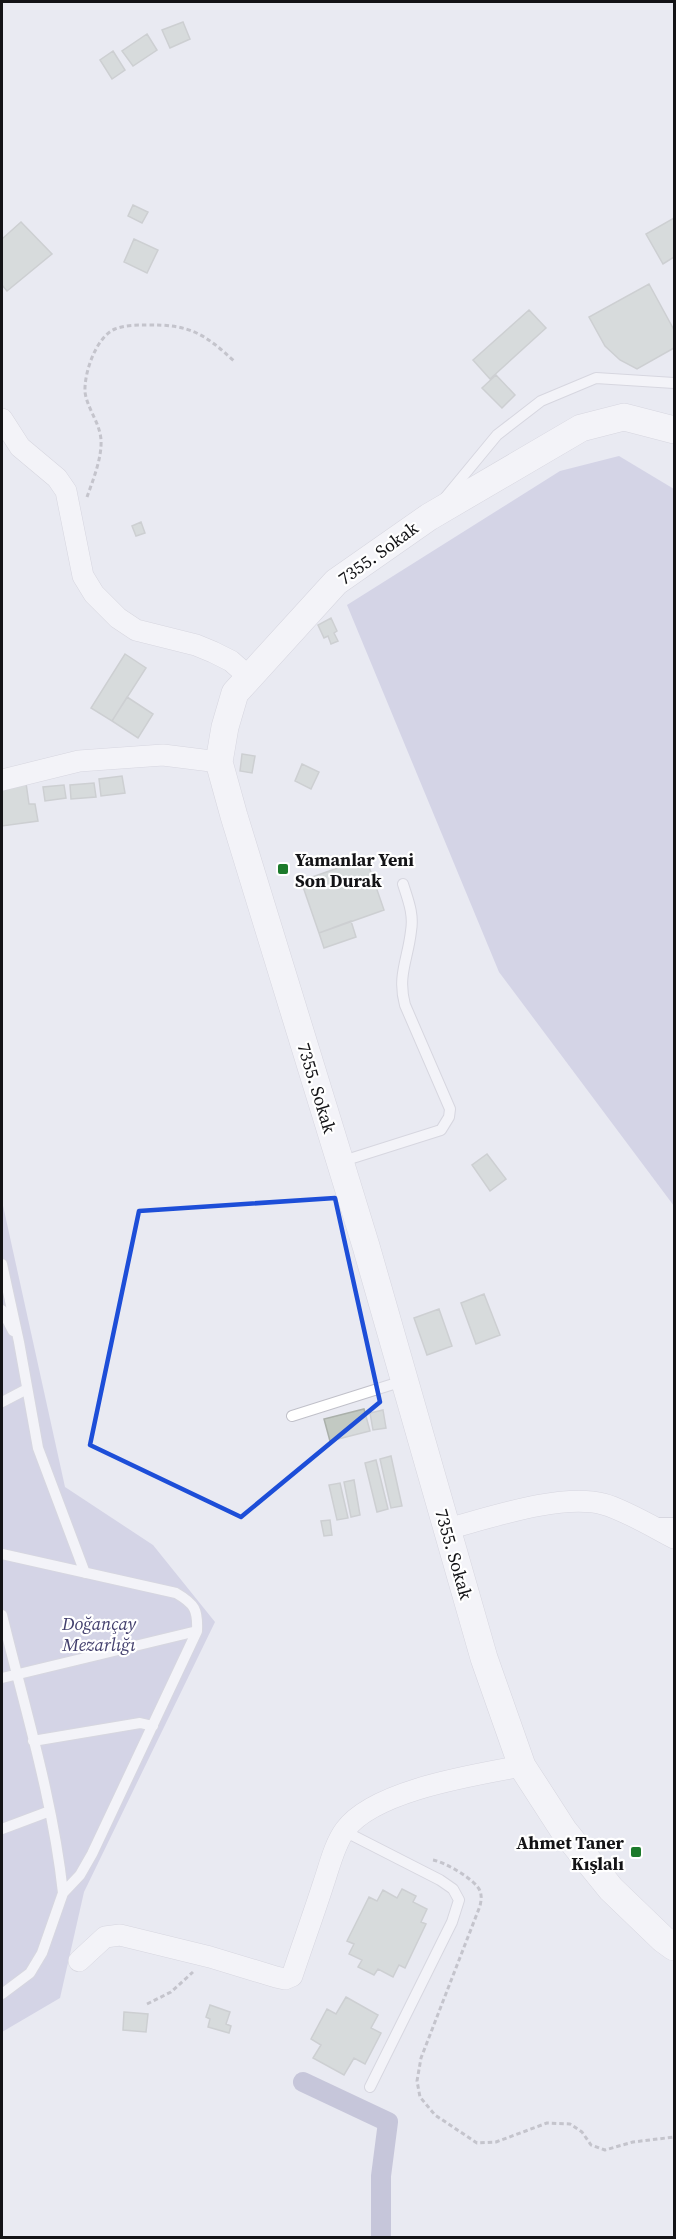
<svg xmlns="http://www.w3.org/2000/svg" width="676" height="2239" viewBox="0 0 676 2239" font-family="'Source Serif 4',serif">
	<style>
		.green { fill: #babad7 }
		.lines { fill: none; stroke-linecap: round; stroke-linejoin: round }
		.canal { stroke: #9c9cbc; stroke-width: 20 }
		.building { fill: #c2c9c2; stroke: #aab0aa; stroke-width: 1.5 }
		.service-casing { stroke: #c0c0c9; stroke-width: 12 }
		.minor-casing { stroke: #c0c0c9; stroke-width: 22 }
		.tertiary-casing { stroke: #c0c0c9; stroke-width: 28 }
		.path { stroke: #98989e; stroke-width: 3; stroke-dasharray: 4.5 3; stroke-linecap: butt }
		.service { stroke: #fff; stroke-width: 10 }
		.minor { stroke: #fff; stroke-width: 21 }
		.tertiary { stroke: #fff; stroke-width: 27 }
		.marked { fill: none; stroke: #1d4ed8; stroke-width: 4.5; stroke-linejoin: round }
		.poi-dot { fill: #1c7a2b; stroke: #fff; stroke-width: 2 }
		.labels { text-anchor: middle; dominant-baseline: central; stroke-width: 4.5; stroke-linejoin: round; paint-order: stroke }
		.street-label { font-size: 18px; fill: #131316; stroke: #fff }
		.poi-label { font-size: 18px; font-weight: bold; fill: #131316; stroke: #fff; text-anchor: start }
		.park-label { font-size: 18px; font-style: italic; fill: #423f6d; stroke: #fff }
	</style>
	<rect width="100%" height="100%" fill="#e9eaf2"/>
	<path class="green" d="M619,456L674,489V1206L499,972L347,605L560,471Z
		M2,1201L65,1487L153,1545L215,1622L84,1892L60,1998L2,2032Z"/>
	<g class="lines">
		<path class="canal" d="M303,2082L388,2122L381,2176V2238"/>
	</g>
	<path class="building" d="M183,22L190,39L170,48L162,30Z
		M147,34L157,50L133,66L122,51Z
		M113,51L125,70L112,79L100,60Z
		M133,205L148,212L142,223L128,216Z
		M674,218V257L663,264L646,234Z
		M21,222L52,254L7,291L2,285V239Z
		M134,239L158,250L147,273L124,262Z
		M649,284L674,330V348L637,369L620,360L605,346L589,317Z
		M529,310L546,328L490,379L473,360Z
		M496,375L515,395L502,408L482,388Z
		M141,522L145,533L136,536L132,526Z
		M331,618L337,631L334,633L338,641L331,644L328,636L324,638L318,625Z
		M125,654L146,668L112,721L91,708Z
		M127,697L153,714L138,738L112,721Z
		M242,754L255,756L252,773L240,771Z
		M302,764L319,772L311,789L295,781Z
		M122,776L125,793L101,796L99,779Z
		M26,783L29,804H35L38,821L2,826V787Z
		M94,783L96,797L71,799L70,785Z
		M64,785L66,798L45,801L43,787Z
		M366,858L384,910L319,933L301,881Z
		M351,921L356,937L324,948L319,933Z
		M487,1154L506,1179L490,1191L472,1165Z
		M484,1294L500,1335L476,1344L461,1303Z
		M439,1309L452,1346L427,1355L414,1318Z
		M364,1409L370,1431L330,1441L324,1419Z
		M383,1410L386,1428L373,1430L370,1413Z
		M391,1456L402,1506L391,1508L380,1459Z
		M376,1460L388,1509L377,1512L365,1463Z
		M354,1480L360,1515L351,1517L344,1482Z
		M340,1483L348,1518L337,1520L329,1485Z
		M330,1520L332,1535L324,1536L321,1521Z
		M402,1889L416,1896L413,1902L427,1909L421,1922L426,1924L405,1968L399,1965L393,1977L378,1969L374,1975L358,1967L362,1960L349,1954L354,1944L347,1941L369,1897L377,1901L383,1890L397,1898Z
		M346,1997L378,2015L371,2028L381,2033L365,2064L354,2058L344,2075L313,2058L321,2045L311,2039L327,2009L336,2014Z
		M210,2005L230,2012L226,2024L231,2026L229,2033L208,2027L210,2019L206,2017Z
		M124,2012L148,2014L146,2032L123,2030Z"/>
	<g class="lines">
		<defs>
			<path id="service" d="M445,498L497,435L541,401L596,378L674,383
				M340,1162L441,1130L449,1117L450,1109L405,1005C397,976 408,959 411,931C414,914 408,900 403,884
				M2,1264L19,1342L38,1448L85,1573
				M2,1310L13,1331
				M2,1402L27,1389
				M292,1416L403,1381
				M654,1523H674
				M2,1554L176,1593C195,1604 198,1610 197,1631L92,1854L80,1875L63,1893L42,1953L30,1973L2,1994
				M2,1615C24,1706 53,1799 63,1893
				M2,1678L197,1631
				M33,1741L140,1723L153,1726
				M2,1829L50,1811
				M344,1831L440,1880L453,1889L459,1900L452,1922L370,2087"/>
			<path id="minor" d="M2,419L20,447L57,478L66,491L83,576L94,594L118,618L136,630L196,645L213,652L231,661L250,678
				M2,780L79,761L163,755L219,762
				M447,1529C489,1518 561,1493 603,1504C623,1509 655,1528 674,1538
				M79,1961L105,1937L120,1935L210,1957L276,1977L285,1979L292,1976C302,1946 313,1916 323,1885C329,1868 334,1845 345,1830C374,1790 475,1775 522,1766"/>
			<path id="tertiary" d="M674,430L624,417L581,428L429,517L336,582L235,693L225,727L219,762L234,816L366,1246L484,1658L522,1766L564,1831L611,1889L663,1939L674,1947"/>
		</defs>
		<use href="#service" class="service-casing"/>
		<use href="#minor" class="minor-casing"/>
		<use href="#tertiary" class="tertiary-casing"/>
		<path class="path" d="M87,497C93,480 102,458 101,440C100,423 87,408 85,392C84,373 96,337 115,329C125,325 136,325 146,325C190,324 205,334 235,362
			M433,1860C445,1862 476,1880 480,1891C482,1896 481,1901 480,1906L421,2058L417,2081L420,2097L435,2115L477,2143L496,2142L547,2123L570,2124L582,2132L591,2145L605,2150L633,2142L674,2137
			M147,2004L171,1992L193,1972"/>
		<use href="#service" class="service"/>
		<use href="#minor" class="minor"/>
		<use href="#tertiary" class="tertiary"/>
	</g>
	<path d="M0 0H676V2239H0ZM335,1198L380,1402L241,1517L90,1445L139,1211Z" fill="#e9eaf2" fill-opacity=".55" fill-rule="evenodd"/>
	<path class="marked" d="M335,1198L380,1402L241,1517L90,1445L139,1211Z"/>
	<g class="poi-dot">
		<rect x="277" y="863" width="12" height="12" rx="3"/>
		<rect x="630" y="1846" width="12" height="12" rx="3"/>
	</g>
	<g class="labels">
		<g class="street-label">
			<text transform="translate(378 553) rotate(-36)">7355. Sokak</text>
			<text transform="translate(317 1088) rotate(73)">7355. Sokak</text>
			<text transform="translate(454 1554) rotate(74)">7355. Sokak</text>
		</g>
		<g class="poi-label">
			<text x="295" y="859">Yamanlar Yeni<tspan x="295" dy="21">Son Durak</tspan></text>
			<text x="624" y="1842" text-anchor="end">Ahmet Taner<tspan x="624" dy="21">Kışlalı</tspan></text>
		</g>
		<g class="park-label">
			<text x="99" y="1623">Doğançay<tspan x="99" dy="21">Mezarlığı</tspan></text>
		</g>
	</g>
	<rect width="676" height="2239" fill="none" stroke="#131316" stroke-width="6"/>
</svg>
